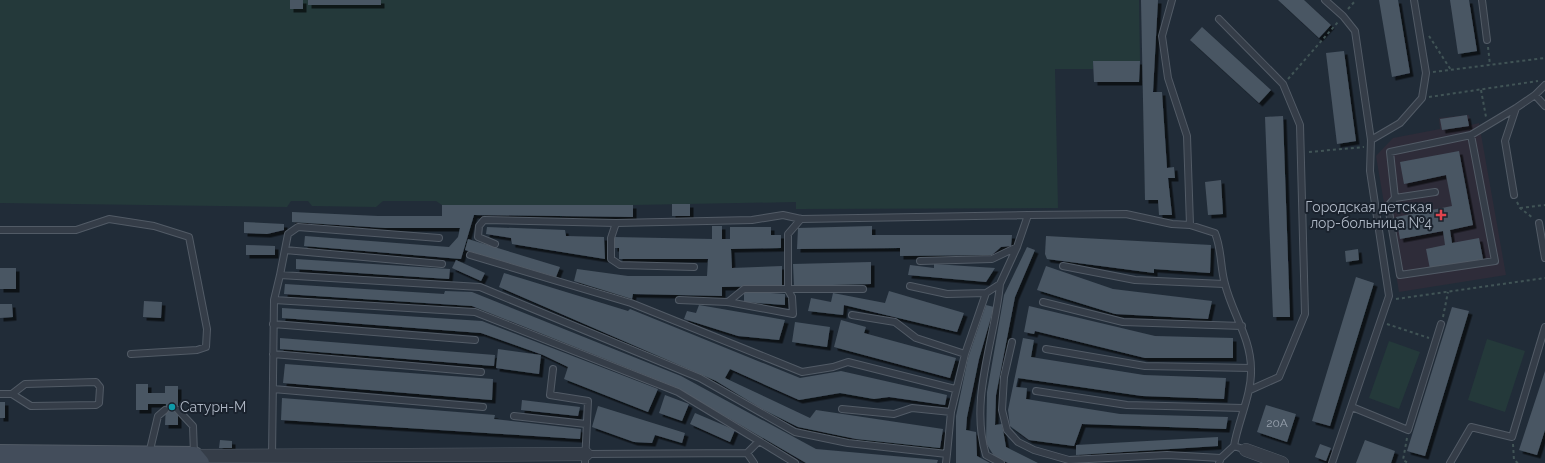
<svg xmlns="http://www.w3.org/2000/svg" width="1545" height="463" viewBox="0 0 1545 463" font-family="Raleway,sans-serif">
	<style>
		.medical { fill: #2e2c39 }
		.green { fill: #24393a }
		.building { fill: #495663; filter: url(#shadow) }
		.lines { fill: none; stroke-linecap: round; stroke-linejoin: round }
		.lane-casing { stroke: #525b66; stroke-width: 8 }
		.street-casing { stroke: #525b66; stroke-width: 14 }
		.secondary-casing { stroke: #525b66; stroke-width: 20 }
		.path { stroke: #415456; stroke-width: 2; stroke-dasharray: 3 3; stroke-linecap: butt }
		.lane { stroke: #353d48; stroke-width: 6 }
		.street { stroke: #353d48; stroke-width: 13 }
		.secondary { stroke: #434d5b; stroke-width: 18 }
		.health-dot { fill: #e0444e; stroke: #1a222d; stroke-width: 1.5 }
		.culture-dot { fill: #0f9aa8; stroke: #1a222d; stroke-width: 1.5 }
		.labels { text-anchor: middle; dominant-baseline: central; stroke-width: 4; stroke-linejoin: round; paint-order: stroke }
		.number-label { font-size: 12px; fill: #96a0ac }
		.poi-label { font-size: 14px; fill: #afb8c5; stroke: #1a222d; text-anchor: end }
	</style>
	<defs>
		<filter id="shadow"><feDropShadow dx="3.5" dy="3.5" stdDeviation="0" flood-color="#0009"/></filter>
	</defs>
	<rect width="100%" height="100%" fill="#212c38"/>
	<path class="medical" d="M1469,115L1471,125L1479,123L1506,275L1399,292L1376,156L1393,138L1440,129L1439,118Z"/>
	<path class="green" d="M0,0H1139L1140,61H1093V69H1055L1058,208L796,209V202L633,205H442L436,201H383L376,207L312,206L308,201H291L287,207L0,203Z
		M1487,339L1525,351L1505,412L1468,400Z
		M1389,341L1420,352L1399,409L1369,398Z"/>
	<path class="building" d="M290,0H303V9H290Z
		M308,0H381V5H308Z
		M1141,0H1158L1153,92H1162L1167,168L1174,167L1175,178H1168L1172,215H1159L1158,200H1145Z
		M1278,0H1304L1331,25L1319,38Z
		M1379,0H1398L1410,73L1392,77Z
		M1450,0H1469L1477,51L1458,54Z
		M1202,27L1271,90L1259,103L1190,40Z
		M1344,51L1356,141L1337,144L1326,53Z
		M1093,61H1140L1139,82H1094Z
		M1467,115L1469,126L1442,130L1440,119Z
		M1283,116L1290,317H1273L1265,117Z
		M1459,151L1473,225L1450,230L1452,243L1479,238L1483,259L1430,269L1426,249L1445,245L1443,231L1400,239L1396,217L1452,206L1446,175L1404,184L1400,162Z
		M1221,180L1223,214L1208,215L1205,182Z
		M672,204H690V216H672Z
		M442,205H633V217L474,215L461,259L304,246L305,236L449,247L458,237L460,228H385L292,222V212L378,216H442Z
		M244,222L284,224V230L267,234L244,233Z
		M712,226H722V239H730V227H771V235H781V248L731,249L732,268L782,266V286L722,287V296L633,294L632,299L574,281L577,269L628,276H707L708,259H619V248H614V237L712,239Z
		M872,226V235H1012L1011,246L1001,247L992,255L900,256V248L797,249L798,228Z
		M487,227L565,230L566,236L604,237L605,259L512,244L511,238L486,234Z
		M1046,236L1211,245L1210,273L1154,269V273L1047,259L1045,254Z
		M468,239L560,267L556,277L465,250Z
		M246,245L275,246V255H246Z
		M1027,247L1035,250L1015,297L996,395L995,425L1002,424L1006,447L1038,463H1008L994,456L986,443L987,392L1004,295Z
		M1358,249L1359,260L1346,262L1345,251Z
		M296,259L450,269L449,279L296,269Z
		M456,260L485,273L481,281L452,268Z
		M871,262V284L794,286L793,264Z
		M934,264L995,268L986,282L908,275L910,265L934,268Z
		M1046,266L1113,289L1212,301L1208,319L1115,314L1037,290Z
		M0,268H16V289H0Z
		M504,273L628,311L630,309L800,378L841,371L947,395L945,405L889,397L874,399L840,393L799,400L730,369L725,378L810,418L816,410L943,429L940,448L856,439L798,427L762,409L716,381L499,287Z
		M1356,277L1374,283L1330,426L1312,421Z
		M285,284L444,294L445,291L472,292L681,376L816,449L938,460L937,463H806L675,387L472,306L284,294Z
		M744,291L785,294V305L744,302Z
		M889,291L964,313L957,332L844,305L843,315L808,311L811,298L831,302L833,293L885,303Z
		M144,301L162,302L161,318L143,317Z
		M0,304H12L13,317L0,318Z
		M699,305L785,320L779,340L738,336L684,319L687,311L696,313Z
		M986,305L994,307L979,359L967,417L966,430L976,432L977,456L990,463H956V416L968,358Z
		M1029,306L1155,336L1233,338V358H1145L1035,331L1034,334L1024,332Z
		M1452,307L1469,311L1425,456L1407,451Z
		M282,308L482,321L658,389L648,412L564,379L568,367L543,355L481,333L282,318Z
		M841,320L866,327L864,333L956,358L950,378L834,347Z
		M795,322L830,327L827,347L792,342Z
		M280,338L495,355L494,366L280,349Z
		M1023,338L1034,340L1031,357L1144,375L1226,378L1224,399L1142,396L1018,378L1016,387L1027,388L1026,399L1120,414L1228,417L1226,429L1082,424L1074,446L1029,440L1010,426L1008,410Z
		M498,349L541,355L539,374L496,368Z
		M285,364L493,379L492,400L283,383Z
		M1545,371V430L1537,455L1519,450Z
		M136,384H148V393H165V386H178V425H165L166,404H148V410H136Z
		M665,395L689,404L682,421L659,413Z
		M282,398L495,415L494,419L581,429L580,439L281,420Z
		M522,400L580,407L578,416L521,410Z
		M0,402H5V418H0Z
		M1266,405L1296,414L1287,442L1257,432Z
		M598,406L685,433L682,443L655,435L652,443L634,442L592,427Z
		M695,413L735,430L730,442L690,424Z
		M1218,437V446L1076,455V445Z
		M220,440L232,441V448H219Z
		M1365,440L1395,451L1391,463H1356Z
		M1320,444L1331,448L1326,461L1315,457Z"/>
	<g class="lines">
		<defs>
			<path id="lane" d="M1172,0L1162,36L1168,78L1187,136L1190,225
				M1325,0L1343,16L1355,31L1371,140L1370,171L1389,296L1332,463
				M1482,0L1487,40
				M1219,19L1283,84L1300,125L1305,314L1279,377L1250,390
				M1535,95L1545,106
				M1371,140L1400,123L1422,98L1426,73L1414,0
				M1435,192L1395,198L1390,152L1471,135L1516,108
				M1514,195L1505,141L1516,108L1535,95L1545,85
				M1395,198L1388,206L1400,275L1495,261L1471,135
				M616,223L611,238V259L620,265L694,267
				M1539,223L1545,258
				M0,230H76L109,219L154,226L189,237L207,329L206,347L197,350L131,354
				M495,244L478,237L479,226L484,220L616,223L752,220L783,215L801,219L1028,215
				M285,250L442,264
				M470,255L631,303L802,372L833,367L848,362L955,389
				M920,261L992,259L1017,247
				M1063,266L1135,280L1224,284
				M280,275L288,234L298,227L439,238
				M1000,284C995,340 969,399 986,455L1001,463
				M910,286L947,294L986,293
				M274,300L475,312L678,392L759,441
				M679,300L728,302L793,314L792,297L788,290V234L801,219
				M728,302L744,289H863
				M1043,302L1123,322L1242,326
				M852,315L895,322L916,338L965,354
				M273,324L475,340
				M1012,342L1004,377L1002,410L1007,430L1018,442L1034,450L1069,460L1167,455L1221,458
				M1046,349L1145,366L1251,368
				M273,354L481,372
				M553,369L550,395L588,401L585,463
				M273,389L483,407
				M1036,391L1127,405L1243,408
				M0,394H12L31,406L96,405L99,403L100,387L96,382L25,384L12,394
				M1352,407L1408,430L1441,324
				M842,409L894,414L912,408L951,412
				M178,410L193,426L194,454
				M514,416L586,424
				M747,453L759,441L795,463
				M149,454L158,416L165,410
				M586,454L747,453L754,463
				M272,456L274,300L280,275L480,287L700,378L795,432L848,443L947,454L951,412L965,354L986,293L1000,284L1017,247L1028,215L1126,214L1172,224L1190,225L1215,233C1222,250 1220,267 1225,284C1232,313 1251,338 1251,369C1252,394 1238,421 1234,446L1246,450
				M946,463L947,454
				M1219,463L1221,458L1234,446
				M1450,463L1471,427L1512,437L1545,327"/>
			<path id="street" d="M1246,450L1282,463
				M194,456L586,454"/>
			<path id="secondary" d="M0,454L194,456L200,463"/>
		</defs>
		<use href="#lane" class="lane-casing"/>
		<use href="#street" class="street-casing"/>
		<use href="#secondary" class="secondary-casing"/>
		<path class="path" d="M1348,9L1356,0
			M1429,36L1451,70
			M1488,47L1490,65
			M1433,72L1545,58
			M1288,79L1338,22
			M1481,90L1486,117
			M1429,97L1538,81
			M1309,152L1364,147
			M1517,202L1520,208L1533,218
			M1520,208L1545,205
			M1396,299L1545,278
			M1443,317L1448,292
			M1387,324L1429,338
			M1407,438L1403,460L1408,463
			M1513,444L1514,460L1518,463"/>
		<use href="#lane" class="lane"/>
		<use href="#street" class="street"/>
		<use href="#secondary" class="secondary"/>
	</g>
	<path class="health-dot" d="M1439 209h4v4h4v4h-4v4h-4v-4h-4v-4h4z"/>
	<circle class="culture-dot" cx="172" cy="407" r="4"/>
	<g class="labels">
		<g class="number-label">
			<text x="1277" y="423">20А</text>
		</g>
		<g class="poi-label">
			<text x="1432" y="207">Городская детская<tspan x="1432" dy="16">лор-больница №4</tspan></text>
			<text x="180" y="407" text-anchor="start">Сатурн-М</text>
		</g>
	</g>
</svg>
